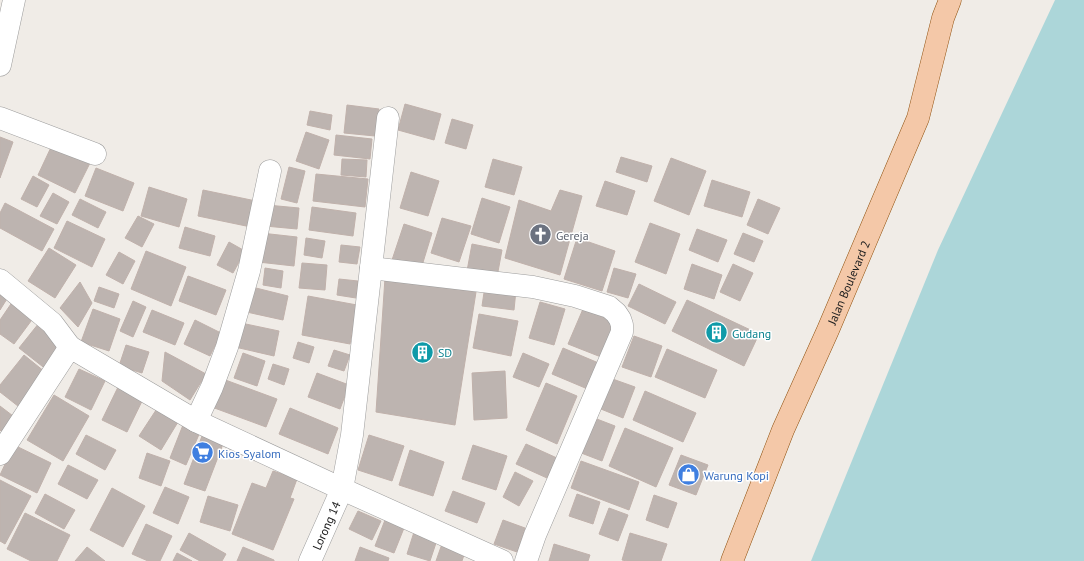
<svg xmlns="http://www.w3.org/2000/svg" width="1084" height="561" viewBox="0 0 1084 561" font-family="'PT Sans',sans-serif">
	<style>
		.water { fill: #acd6d9 }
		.building { fill: #bdb4b0; stroke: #c0b1ab }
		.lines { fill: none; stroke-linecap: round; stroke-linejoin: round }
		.minor-casing { stroke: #9d9d9d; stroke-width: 23 }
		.major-casing { stroke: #8f500d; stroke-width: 23 }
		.minor { stroke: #fff; stroke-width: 22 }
		.major { stroke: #f4c8a8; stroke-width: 22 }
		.labels { text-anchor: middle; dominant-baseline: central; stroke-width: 3; stroke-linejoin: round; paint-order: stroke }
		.worship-label { font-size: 12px; fill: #5b616d; stroke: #fff; text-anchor: start }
		.street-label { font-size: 12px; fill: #202020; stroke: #fff }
		.culture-label { font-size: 12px; fill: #0d838f; stroke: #fff; text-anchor: start }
		.shop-label { font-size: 12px; fill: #366cbe; stroke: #fff; text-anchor: start }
	</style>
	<rect width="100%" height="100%" fill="#f0ece7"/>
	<path class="water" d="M1055,0H1084V561H811L938,250Z"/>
	<path class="building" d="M405,104L441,114L434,140L398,130Z
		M347,105L379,109L375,136L344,133Z
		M310,111L332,115L330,130L307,125Z
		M452,119L473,125L466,149L445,143Z
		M306,132L329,140L319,169L296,161Z
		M336,135L372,139L370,159L334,155Z
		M0,137L13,142L0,178Z
		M53,143L91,161L75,193L38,175Z
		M621,157L652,166L647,182L616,172Z
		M671,158L706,171L689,215L654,201Z
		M342,159L367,160L366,177L341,175Z
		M493,159L522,167L514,195L485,187Z
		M289,167L305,171L297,203L281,199Z
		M96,168L134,183L123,211L85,196Z
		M411,172L439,181L428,216L400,208Z
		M316,174L368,179L365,207L313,201Z
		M33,176L49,185L37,207L21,199Z
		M712,180L750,192L742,217L704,206Z
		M605,181L635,191L627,215L596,206Z
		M149,187L187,199L179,227L141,216Z
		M203,190L256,201L251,227L198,216Z
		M560,190L582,196L560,275L505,258L519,200L551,211Z
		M53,193L69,202L57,224L40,216Z
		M482,198L510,207L499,243L471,234Z
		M80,199L106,212L98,228L72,215Z
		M758,199L780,208L768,234L747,225Z
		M5,203L54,229L42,251L0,228V213Z
		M267,205L299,208L297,229L265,226Z
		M312,207L356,213L353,236L309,230Z
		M138,216L154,224L142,247L125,238Z
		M442,218L471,226L459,262L431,253Z
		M67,221L105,239L92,267L54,248Z
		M650,223L680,234L666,274L635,262Z
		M404,224L432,233L421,269L392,260Z
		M185,227L215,236L210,256L179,248Z
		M697,229L727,240L718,262L689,250Z
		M261,233L297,237L294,266L258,262Z
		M743,233L763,241L754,262L734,254Z
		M306,238L325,241L322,258L304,255Z
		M577,238L615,251L602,291L564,279Z
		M229,242L245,251L233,273L217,265Z
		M472,244L502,250L497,277L467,271Z
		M341,245L360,247L357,264L339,262Z
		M49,248L76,265L55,298L28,281Z
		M146,251L186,267L171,306L131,289Z
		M119,252L135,261L123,284L106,275Z
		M302,263L327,265L325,290L299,288Z
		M692,264L722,275L714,299L684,289Z
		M733,264L753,273L740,301L720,292Z
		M265,268L283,271L281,288L263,285Z
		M614,268L636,274L628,298L607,292Z
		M188,276L226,290L216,315L179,301Z
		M385,278L476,292L455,425L376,412Z
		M339,279L358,281L356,298L337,295Z
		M80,282L92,303L78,327L60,308Z
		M639,284L676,302L665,324L628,306Z
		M248,286L288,296L283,320L242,311Z
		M485,286L516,290L514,310L482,306Z
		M99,287L119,294L114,308L94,301Z
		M0,288L10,294L0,310Z
		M308,296L357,305L350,344L302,335Z
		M15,298L37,313L14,344L0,334V320Z
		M687,300L759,334L744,366L672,331Z
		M133,301L146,307L133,337L120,331Z
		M540,302L565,309L554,345L529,338Z
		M93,309L120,319L109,351L81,342Z
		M583,309L616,322L601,357L568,344Z
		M152,310L184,323L175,345L143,332Z
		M479,314L518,321L511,356L473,348Z
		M195,320L221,333L210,356L184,344Z
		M39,323L67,345L47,370L19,348Z
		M241,323L279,331L274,356L235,347Z
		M634,336L662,346L651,377L622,367Z
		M298,342L314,347L309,363L293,358Z
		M126,345L149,352L142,373L119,366Z
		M563,348L601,364L590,390L552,374Z
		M667,349L717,370L705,398L655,377Z
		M334,350L350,355L344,371L328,366Z
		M165,352L206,374L190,400L162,381Z
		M243,353L265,361L257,386L234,378Z
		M523,353L549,364L539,387L513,377Z
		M24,355L50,376L23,410L0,392V385Z
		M273,364L289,369L284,385L268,379Z
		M79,369L105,381L91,410L65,397Z
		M505,371L507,418L474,420L472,373Z
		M317,373L349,385L340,409L308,397Z
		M607,377L635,387L623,418L596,407Z
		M220,378L277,399L266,427L209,406Z
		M120,383L145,395L127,432L102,420Z
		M546,383L577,396L557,444L526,430Z
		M645,391L696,413L683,442L633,420Z
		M54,395L89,416L63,461L27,440Z
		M160,404L181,417L161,450L139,436Z
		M0,406L17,419L4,434L0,430Z
		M290,408L338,428L328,454L279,434Z
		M589,416L615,426L602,461L576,451Z
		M183,425L200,432L186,465L170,458Z
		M625,428L673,448L656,487L609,466Z
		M86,435L116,450L105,470L76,454Z
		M369,435L404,446L392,481L358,470Z
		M202,436L223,444L205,491L184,484Z
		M526,444L557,458L547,478L516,464Z
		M14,445L51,463L37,493L0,475Z
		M473,445L507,456L496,490L462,479Z
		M410,450L444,462L433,496L399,485Z
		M147,453L170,461L161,486L139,478Z
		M681,455L708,465L696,495L669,485Z
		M581,461L639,482L629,510L571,488Z
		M68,465L98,480L87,499L58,484Z
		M273,471L297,479L290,498L294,499L273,550L232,534L252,483L266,488Z
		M515,472L533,481L519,506L503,497Z
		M0,480L31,496L5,544L0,541Z
		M165,487L189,497L178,524L153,513Z
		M112,488L145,506L123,547L90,530Z
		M453,491L485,503L477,523L445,511Z
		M45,494L75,510L64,529L35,513Z
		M577,494L600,502L593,524L569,516Z
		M654,495L677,503L668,528L646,520Z
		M208,496L238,505L230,531L200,522Z
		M609,508L628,515L618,541L599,534Z
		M358,511L381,521L372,540L349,529Z
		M25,513L70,535L57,561H31L7,549Z
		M385,520L404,528L394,553L375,546Z
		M503,520L525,528L517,552L494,544Z
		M146,524L172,536L160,561H148L132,554Z
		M415,529L438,537L430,561L407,554Z
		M189,533L226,554L222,561H200L180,550Z
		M630,533L667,544L661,561H627L622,560Z
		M443,541L466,549L462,561H436Z
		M554,544L590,555L588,561H549Z
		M87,547L105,561H75Z
		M243,547L274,560V561H237Z
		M360,547L389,558L388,561H355Z
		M177,553L192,561H173Z"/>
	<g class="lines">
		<defs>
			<g id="minor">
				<path d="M0,65L14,0"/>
				<path d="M0,118L95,154"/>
				<path d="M371,268L533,287L575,296L609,307L616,313L620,319L622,325V332L535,535L526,561"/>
				<path d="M0,280L52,323L70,347"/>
				<path d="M196,421L212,387L227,347L249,271L270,171"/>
				<path d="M0,454L70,347L196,421L342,489L502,561"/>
				<path id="s1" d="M310,561L342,489L352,435L388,118"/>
			</g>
			<g id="major">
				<path id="s2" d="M732,561L783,430L828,330L918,118L943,18L950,0"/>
			</g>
		</defs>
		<use href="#minor" class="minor-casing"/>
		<use href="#major" class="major-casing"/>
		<use href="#minor" class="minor"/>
		<use href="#major" class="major"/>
	</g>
	<defs>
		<symbol id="church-disc" viewBox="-11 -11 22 22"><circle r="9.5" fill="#6b7280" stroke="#fff"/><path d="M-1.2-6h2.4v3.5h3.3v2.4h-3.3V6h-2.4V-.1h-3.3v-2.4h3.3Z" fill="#fff"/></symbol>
		<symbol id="building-disc" viewBox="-11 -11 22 22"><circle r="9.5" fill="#0f9aa8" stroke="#fff"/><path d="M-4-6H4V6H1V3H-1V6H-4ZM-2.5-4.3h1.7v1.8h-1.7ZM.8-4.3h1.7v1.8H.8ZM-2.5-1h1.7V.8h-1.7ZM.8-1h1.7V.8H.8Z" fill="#fff"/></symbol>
		<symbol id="supermarket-disc" viewBox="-11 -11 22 22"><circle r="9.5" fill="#3f7fe0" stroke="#fff"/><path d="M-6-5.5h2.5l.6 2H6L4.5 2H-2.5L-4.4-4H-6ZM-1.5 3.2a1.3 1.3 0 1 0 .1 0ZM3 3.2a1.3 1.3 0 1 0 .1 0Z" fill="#fff"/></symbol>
		<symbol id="shop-disc" viewBox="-11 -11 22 22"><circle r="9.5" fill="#3f7fe0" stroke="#fff"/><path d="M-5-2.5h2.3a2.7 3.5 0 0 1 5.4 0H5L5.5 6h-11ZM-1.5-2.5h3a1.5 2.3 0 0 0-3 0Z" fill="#fff"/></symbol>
	</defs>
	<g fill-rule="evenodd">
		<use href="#church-disc" x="528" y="222" width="25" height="25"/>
		<use href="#building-disc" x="704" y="320" width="25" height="25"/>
		<use href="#building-disc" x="410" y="340" width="25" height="25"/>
		<use href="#supermarket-disc" x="190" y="440" width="25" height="25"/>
		<use href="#shop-disc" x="676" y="462" width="25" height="25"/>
	</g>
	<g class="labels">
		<g class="worship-label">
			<text x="556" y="235">Gereja</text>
		</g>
		<g class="street-label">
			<text stroke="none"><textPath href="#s2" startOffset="302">Jalan Boulevard 2</textPath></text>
			<text stroke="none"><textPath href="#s1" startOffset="39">Lorong 14</textPath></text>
		</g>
		<g class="culture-label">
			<text x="732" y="333">Gudang</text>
			<text x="438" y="352">SD</text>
		</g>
		<g class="shop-label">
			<text x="218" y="453">Kios Syalom</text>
			<text x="704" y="475">Warung Kopi</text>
		</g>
	</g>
</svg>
